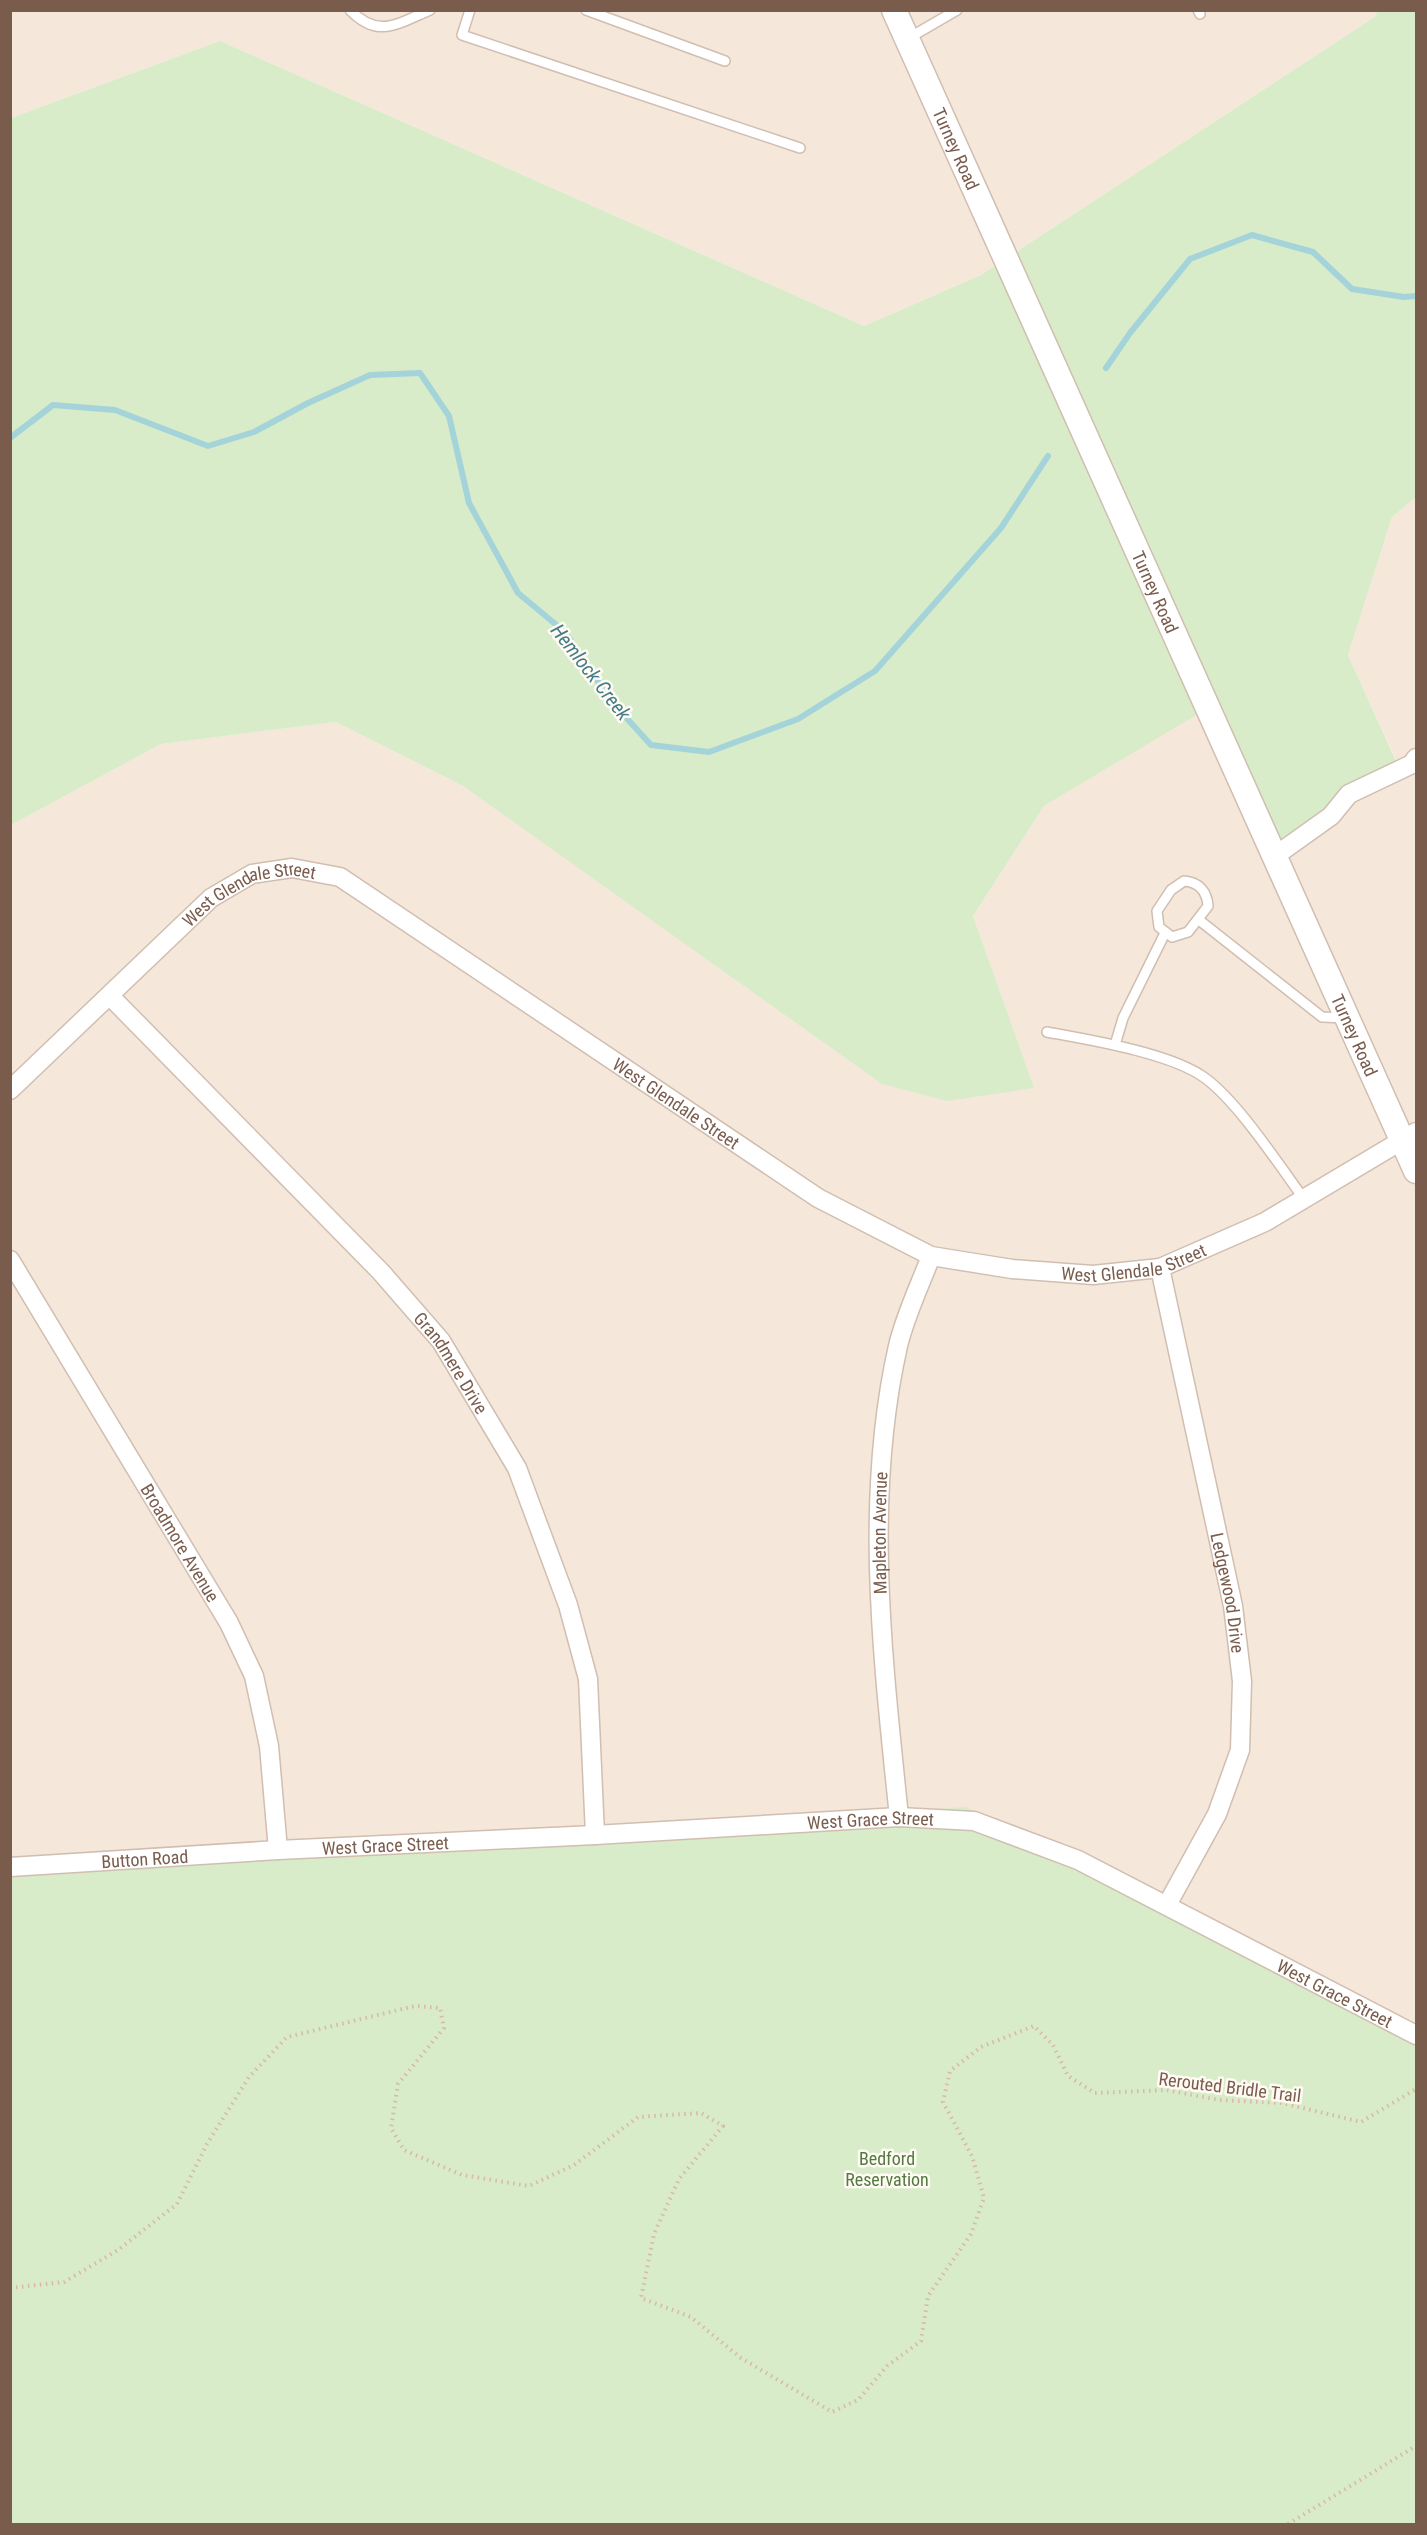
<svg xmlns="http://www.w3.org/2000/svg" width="1427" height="2535" viewBox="0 0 1427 2535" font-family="'Roboto Condensed',sans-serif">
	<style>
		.residential { fill: #f5e8da }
		.green { fill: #d8ecc9 }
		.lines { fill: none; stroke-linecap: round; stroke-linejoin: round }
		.stream { stroke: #a5d3da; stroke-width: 6 }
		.service-casing { stroke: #d1beb0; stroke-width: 12 }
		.minor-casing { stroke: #d1beb0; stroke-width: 21 }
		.tertiary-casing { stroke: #d1beb0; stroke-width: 27 }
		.path { stroke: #d9b8a5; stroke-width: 4; stroke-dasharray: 1.5 4.5; stroke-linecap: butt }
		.service { stroke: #fff; stroke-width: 9 }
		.minor { stroke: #fff; stroke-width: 18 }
		.tertiary { stroke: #fff; stroke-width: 24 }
		.labels { text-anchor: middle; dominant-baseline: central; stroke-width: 5; stroke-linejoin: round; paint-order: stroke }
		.street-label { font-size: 18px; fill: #7a5c4d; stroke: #fffaf3 }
		.park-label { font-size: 18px; fill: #537a41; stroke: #fffaf3 }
		.water-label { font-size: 20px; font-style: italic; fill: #437c86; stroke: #fffaf3 }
	</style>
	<rect width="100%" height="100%" fill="#fdf6ec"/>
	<path class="residential" d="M11,11H1377L1376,16L981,275L864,326L220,41L11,118Z
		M1416,497V2035L11,1867V825L161,744L336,722L463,786L1033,1087L973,916L1044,806L1208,707L1400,769L1348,655L1392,517Z"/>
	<path class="green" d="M1377,11H1416V497L1392,517L1348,655L1400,770L1275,856L1208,708L1044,806L973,916L1034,1088L947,1101L882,1084L463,786L336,722L161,744L11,825V118L220,41L864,326L981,275L1376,16Z
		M966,1807L1416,2039V2524H11V1863Z"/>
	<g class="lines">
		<path class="stream" d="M1106,368L1130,333L1190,259L1252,235L1313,252L1352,289L1404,297L1416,296
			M10,438L53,405L115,410L208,446L254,432L308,403L370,375L420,373L449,416L469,503L518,593L565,632L611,701L651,745L709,752L798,719L875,671L1001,528L1048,456"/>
		<defs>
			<path id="service" d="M350,10C378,39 397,24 430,10
				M470,10L462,35L800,148
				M586,10L725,61
				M1198,10L1200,14
				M907,39L957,10
				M1184,881C1199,882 1207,892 1208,906L1188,932L1172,937L1159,927L1157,911L1171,890Z
				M1199,920L1322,1017L1346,1018
				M1047,1032C1090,1040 1171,1053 1205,1078C1238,1102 1279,1165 1304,1199
				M1115,1045L1123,1018L1165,933"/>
			<g id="minor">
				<path d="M1275,856L1331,816L1349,794L1412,764L1416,758"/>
				<path id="s1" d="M110,996L381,1272L441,1341L517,1468L568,1605L588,1679L595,1835"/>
				<path id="s2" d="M10,1090L211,898L252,874L292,868L340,877L818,1198L931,1256L1012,1269L1093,1275L1160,1268L1265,1222L1416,1132"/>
				<path id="s3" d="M10,1260L229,1623L254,1676L269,1746L278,1850"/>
				<path id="s4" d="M1160,1268L1233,1606L1242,1681L1240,1750L1217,1814L1167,1905"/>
				<path id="s5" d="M899,1817C883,1661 863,1500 898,1346C905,1316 920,1285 931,1256"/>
				<path id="s6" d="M10,1867L278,1850L595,1835L899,1817L974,1821L1078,1860L1416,2035"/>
			</g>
			<g id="tertiary">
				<path id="s7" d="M894,10L1416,1171"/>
			</g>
		</defs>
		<use href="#service" class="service-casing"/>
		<use href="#minor" class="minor-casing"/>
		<use href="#tertiary" class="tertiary-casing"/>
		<path class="path" d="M10,2288L64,2282L118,2250L177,2204L207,2144L249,2077L287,2037L415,2006L440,2008L444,2028L398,2084L391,2128L404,2150L462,2175L529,2186L574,2165L638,2117L701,2113L723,2126L679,2179L654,2234L641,2298L691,2317L741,2358L832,2412L858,2400L887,2366L921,2341L928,2296L971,2234L984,2198L972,2156L943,2102L950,2071L981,2047L1034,2026L1053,2045L1068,2076L1095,2093L1167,2090L1219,2100L1282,2103L1361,2122L1416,2089
			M1288,2524L1416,2446"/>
		<use href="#service" class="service"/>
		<use href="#minor" class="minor"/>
		<use href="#tertiary" class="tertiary"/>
	</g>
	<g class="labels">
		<g class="street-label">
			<text stroke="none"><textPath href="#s7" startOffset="152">Turney Road</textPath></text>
			<text stroke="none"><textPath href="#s7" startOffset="638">Turney Road</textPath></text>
			<text stroke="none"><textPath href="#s2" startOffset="316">West Glendale Street</textPath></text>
			<text stroke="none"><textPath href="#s7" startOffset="1124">Turney Road</textPath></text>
			<text stroke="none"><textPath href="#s2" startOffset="820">West Glendale Street</textPath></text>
			<text stroke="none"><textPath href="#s2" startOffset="1323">West Glendale Street</textPath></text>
			<text stroke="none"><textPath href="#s1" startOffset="502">Grandmere Drive</textPath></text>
			<text stroke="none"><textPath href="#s5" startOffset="285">Mapleton Avenue</textPath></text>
			<text stroke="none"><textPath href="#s3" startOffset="330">Broadmore Avenue</textPath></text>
			<text stroke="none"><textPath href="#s4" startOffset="332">Ledgewood Drive</textPath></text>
			<text stroke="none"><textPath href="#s6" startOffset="862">West Grace Street</textPath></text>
			<text stroke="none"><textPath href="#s6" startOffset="376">West Grace Street</textPath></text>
			<text stroke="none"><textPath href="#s6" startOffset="135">Button Road</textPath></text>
			<text stroke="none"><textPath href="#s6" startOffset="1366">West Grace Street</textPath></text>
			<text transform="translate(1230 2087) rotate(7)">Rerouted Bridle Trail</text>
		</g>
		<g class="park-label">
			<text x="887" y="2158">Bedford<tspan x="887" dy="21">Reservation</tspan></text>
		</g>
		<g class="water-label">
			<text transform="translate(591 672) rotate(52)">Hemlock Creek</text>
		</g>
	</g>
	<rect width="1427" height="2535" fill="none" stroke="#7a5c4d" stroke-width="24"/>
</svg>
